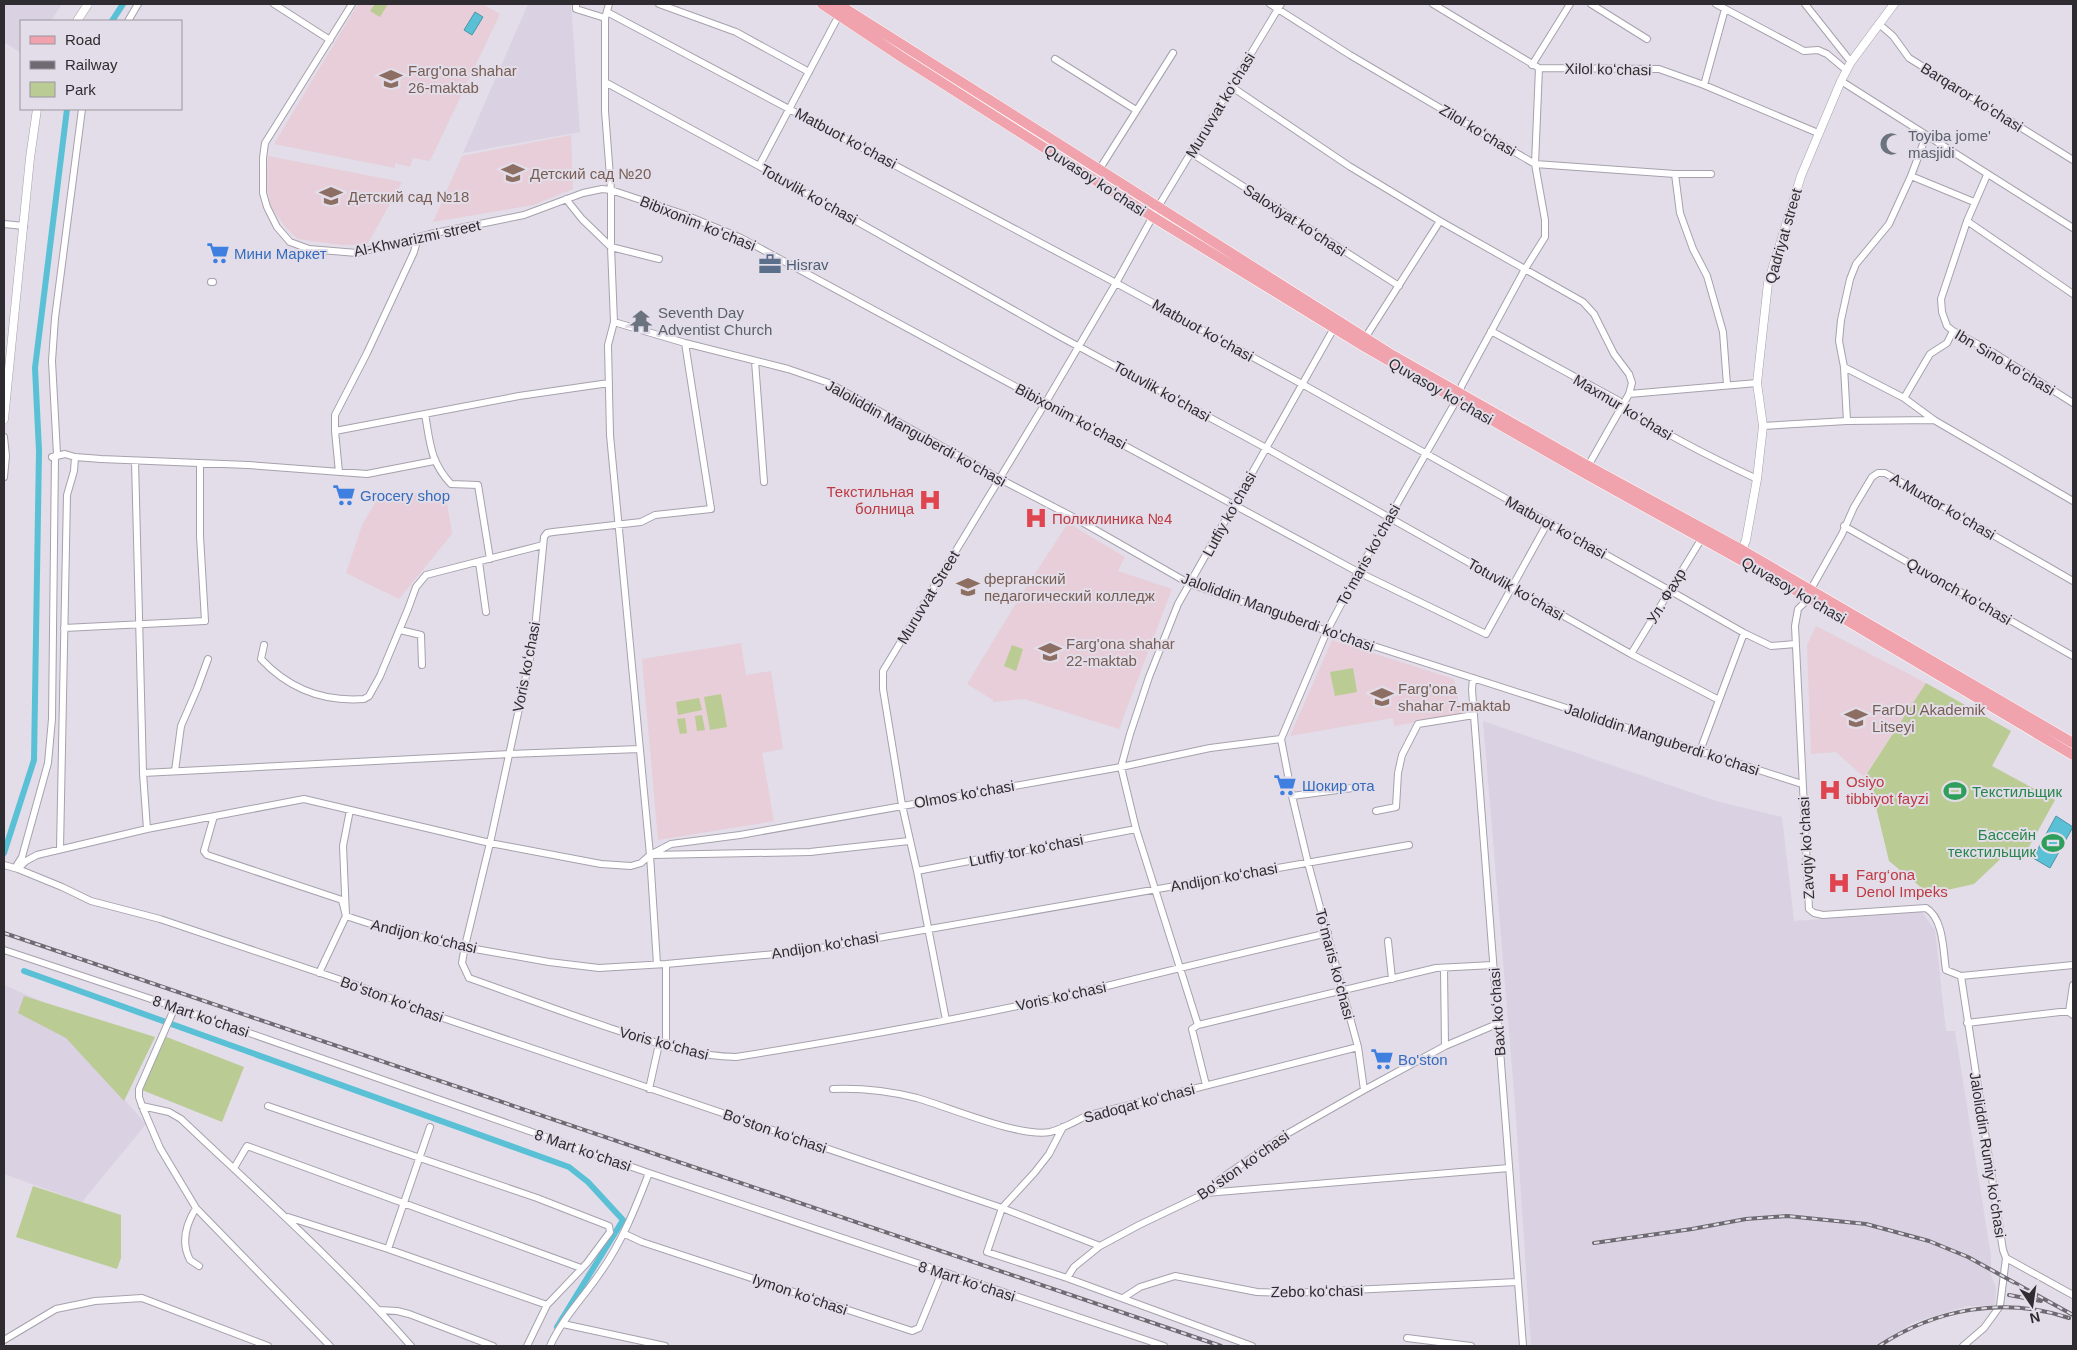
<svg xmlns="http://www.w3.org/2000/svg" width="2077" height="1350" viewBox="0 0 2077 1350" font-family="Arial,sans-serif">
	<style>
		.built { fill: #dad1e2 }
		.education { fill: #e7ced8 }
		.green { fill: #bacb93 }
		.water { fill: #5ac0d6; stroke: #4d94a4 }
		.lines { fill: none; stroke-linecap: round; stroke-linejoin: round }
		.canal { stroke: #5ac0d6; stroke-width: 6 }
		.minor-casing { stroke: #a6a1ac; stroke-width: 8 }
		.tertiary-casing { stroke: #a6a1ac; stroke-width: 9 }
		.primary-casing { stroke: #fff; stroke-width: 11 }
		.minor { stroke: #fff; stroke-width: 6 }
		.tertiary { stroke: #fff; stroke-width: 8 }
		.primary { stroke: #f1a3ad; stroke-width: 10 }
		.rail-casing { stroke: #6e6a71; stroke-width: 4 }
		.rail { stroke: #e2dde8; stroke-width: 2; stroke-dasharray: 5.5; stroke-linecap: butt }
		.labels { text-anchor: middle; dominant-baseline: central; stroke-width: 4; stroke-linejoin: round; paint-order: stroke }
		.street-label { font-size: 15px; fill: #2e2c30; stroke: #e2dde8 }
		.education-label { font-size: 15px; fill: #785e54; stroke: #e2dde8; text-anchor: start }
		.worship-label { font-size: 15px; fill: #5b616d; stroke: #e2dde8; text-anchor: start }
		.shop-label { font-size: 15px; fill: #366cbe; stroke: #e2dde8; text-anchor: start }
		.service-label { font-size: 15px; fill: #4e5e75; stroke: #e2dde8; text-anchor: start }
		.health-label { font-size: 15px; fill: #be3a42; stroke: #e2dde8; text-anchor: start }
		.leisure-label { font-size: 15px; fill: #27864d; stroke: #e2dde8; text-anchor: start }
	</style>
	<rect width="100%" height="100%" fill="#e2dde8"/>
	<path class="built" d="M4,4H62L51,21H21V53L4,42Z
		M528,4H571L580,132L463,153Z
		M1483,721L1716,801L1782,817L1794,921L1922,912L1935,930L1946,1031H1955L1991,1256V1275L1996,1288L1995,1307L1967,1306L1912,1323L1881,1346H1531L1515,1104Z
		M4,985L75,1016L69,1037L146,1124L82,1202L4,1174Z"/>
	<path class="education" d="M358,4H482L500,14L430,161L413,158L410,167L395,163V168L274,144Z
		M571,135L573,189L533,205L433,222L462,156Z
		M268,156L402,182L367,245H341L298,239L286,228L271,207L266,185Z
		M445,490L452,534L399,599L346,573L362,525L378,498Z
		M1068,523L1125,557L1118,571L1172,589L1119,729L1024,699L993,702V700L967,684L1023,592Z
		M1816,626L1926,683L1864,777L1836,752L1811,754L1807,645Z
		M1332,640L1454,679L1461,714L1394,726L1393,718L1290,736Z
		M741,643L746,675L771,671L783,749L762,753L774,821L658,840L642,659Z"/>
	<path class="green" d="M375,4H388L380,17L370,11Z
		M1012,645L1023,649L1016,671L1004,666Z
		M1353,668L1357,692L1335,696L1330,672Z
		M1926,683L2011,731L1992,766L2055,800L2025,854L2013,847L1974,884L1929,894L1889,861L1870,782L1864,778Z
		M721,694L727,727L710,730L704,697Z
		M699,698L702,710L678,715L676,702Z
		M702,715L705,730L697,731L695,716Z
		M685,718L687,733L680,734L677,719Z
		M24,996L155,1037L124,1101L66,1038L18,1013Z
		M164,1036L244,1067L222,1122L142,1090Z
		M33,1186L121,1215V1258L117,1269L16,1237Z"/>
	<path class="water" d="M475,12L483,17L472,35L464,30Z
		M2056,816L2073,827L2050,868L2033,858Z"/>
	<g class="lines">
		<path class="canal" d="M112,21L123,4
			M4,853L34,760L39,451L35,368L67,109
			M24,971L569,1167L588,1182L623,1220L557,1327"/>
		<defs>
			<path id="minor" d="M274,4L330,40
				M352,4L265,143L263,158V193L267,207L277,227L290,242L309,249L357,253L430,234L524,215L583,193L602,189L611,190L683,214L741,238L1358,572L1486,634L1548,522
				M576,4V9L605,18L609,4
				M659,4L736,32L809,72
				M1270,4L1350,55L1535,164L1675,174H1711
				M1433,4L1539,68L1659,69L1704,85L1818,133
				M1591,4L1647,39
				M1716,4L1804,51L1818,50L1827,54L1846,70
				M1805,4L1851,62
				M607,12L1116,283L1302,384L1669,590L1744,633L1771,646L1795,644
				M605,18V111L611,190V247L659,259
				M128,21L138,4
				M1879,24L1893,36L1909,58L2073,160
				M1055,59L1136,110
				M1532,65L1570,4
				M1841,81L2073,228
				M605,82L759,166L1061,337L1266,448L1631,654L1719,700
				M1704,85L1725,9
				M1232,87L1349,166L1440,221L1583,302L1594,314L1614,354L1629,374L1632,383L1629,394L1588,466
				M1191,153L1399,286
				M759,166L839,15
				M1099,170L1173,53
				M1675,174L1680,213L1693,249L1707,276L1723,332L1727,385
				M1987,175L1967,221L1941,299L1942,312L1947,326L1953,331L1994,353L2073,403
				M1911,176L1974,202
				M566,199L582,219L611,247L614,322L608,345L610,435L650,855L657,964
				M1967,221L2073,294
				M4,224L24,226
				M211,282H213
				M614,322L685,343L788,369L829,383L1000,479L1073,517L1190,584L1327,631L1802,784
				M1334,328L1178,604L1149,677L1130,734L1121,767L1136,829L1198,1025L1436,968L1493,965
				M1491,331L1619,401L1621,406C1665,434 1710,457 1757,479
				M1365,338L1440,221
				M685,343L711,509L655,515L641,522L553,532L547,533L544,537L534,639L490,843L465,946L462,963L469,978C517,995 565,1013 613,1029C654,1042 693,1056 736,1057C861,1037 987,1015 1111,985C1183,967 1255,950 1328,933
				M755,361L764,482
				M1844,367L1904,398L1930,354L1947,343L1953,331
				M1629,394L1757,383
				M1904,398L1934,420
				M425,414C430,442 430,462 451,484L478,485L490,559
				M1847,421L1844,367L1839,341L1841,320L1850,279L1856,264L1889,224L1911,176L1926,136
				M1763,426L1847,421L1934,420L2073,501
				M335,431L519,396L609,383
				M4,437L6,456L4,477
				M57,454L52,361L55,318L82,109
				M52,457L65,454L75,457L101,459L248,465L367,474L434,461
				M135,461L143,773
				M339,472L335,431V415L367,353L414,252L418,237
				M1844,526L2073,656
				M479,562L486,612
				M2073,581L1885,473H1878L1872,477L1854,507L1842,534L1811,589L1809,598L1798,609L1795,626L1809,909L1814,913L1823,915L1926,908C1944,919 1943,951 1946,970L1961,976L2073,965
				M64,628L205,621L200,536V464
				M400,630L421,635L422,665
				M264,645L261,659C288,688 323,702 364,699L369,696L380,676L408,609L416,587L426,575L543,545
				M1631,654L1702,538
				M1473,678L1472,690L1523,1346
				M1700,751L1744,633
				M175,771L181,726L197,689L208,659
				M1292,796L1360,787
				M350,810L343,846L346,916L389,930L458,946L549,962L599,968L666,964L798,952L1409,845
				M1376,811L1396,807L1398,773L1402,755L1418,724L1474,715
				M214,816L204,851L207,855L342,900L346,916L319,973
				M147,829L143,773L510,754L639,749
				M60,849L67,495L74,471L75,457
				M652,855L810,852L909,841
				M4,865L18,869L62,887L91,901L160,919L356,985L437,1016L1002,1208L1100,1246L1139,1225L1206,1193L1223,1177L1285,1135L1364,1090L1445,1046L1497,1024
				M15,868L22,857L48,763L52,719L55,456
				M18,869L26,861L37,855L147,829L304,799L490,843L601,864L631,866L641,863L650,855L671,844L740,835L1121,767L1210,748L1281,739
				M917,871L1136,829
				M1388,941L1392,979
				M4,950L175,1007L649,1173L1164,1346
				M1444,968L1445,1046
				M1961,976L2003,1250L2006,1258L2073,1295
				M175,1007L139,1089V1097L142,1106L160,1148L196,1208L330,1346
				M2069,1012L2073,985
				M946,1020L917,871L902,805L883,689V671L1046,402L1116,283L1158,207L1281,4
				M1967,1023L2060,1012H2069L2073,1015
				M1198,1025L1192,1029L1206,1085
				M666,1046V964
				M649,1089L659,1044
				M833,1089C861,1088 889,1091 917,1098C948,1107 1021,1138 1050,1132C1062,1129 1074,1122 1086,1116L1358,1047
				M1364,1090L1358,1047L1308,863L1292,796L1281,739L1327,631L1358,572L1456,401L1462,385L1525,269L1545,237V220L1535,164L1539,68
				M142,1106L169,1112L181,1119C259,1193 340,1265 411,1346
				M268,1106L537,1198L609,1226L610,1232L587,1263L547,1305L527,1346
				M1063,1127L1049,1154L1035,1172L1002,1208L987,1252L1067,1278L1252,1346
				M234,1168L247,1146L581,1268
				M1206,1193L1509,1168
				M196,1208C186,1224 181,1243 190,1260L199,1266
				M288,1217L388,1249L547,1305
				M625,1234L642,1242L912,1331L919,1328L942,1272
				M388,1249L430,1127
				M1067,1278L1074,1267L1100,1246
				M1123,1298L1140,1287L1175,1276L1257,1292L1291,1293L1517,1282
				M379,1310L397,1311L409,1314L493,1346
				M563,1324L665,1346
				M1407,1338L1471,1346
				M4,1340L56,1309L95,1301L142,1298L268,1346
				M550,1346C562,1319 583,1298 600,1273C622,1242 635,1209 649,1173
				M1963,1346L1984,1328L2000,1306L2006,1258"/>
			<path id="tertiary" d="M77,21L88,4
				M4,419L30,158L37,109
				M1742,550L1746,540L1757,479L1763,426L1757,383L1768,283L1801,176L1841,81L1851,62L1894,4"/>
			<path id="primary" d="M822,4L900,56L1153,217L1365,347L1584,473L1809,598L2073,755
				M838,4L1389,353L1583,463L1742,550L2073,743"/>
		</defs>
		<use href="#minor" class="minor-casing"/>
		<use href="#tertiary" class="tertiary-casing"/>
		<use href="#primary" class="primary-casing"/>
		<use href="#minor" class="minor"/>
		<use href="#tertiary" class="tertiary"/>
		<use href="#primary" class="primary"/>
		<defs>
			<path id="rail" d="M4,933L1221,1346
				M1594,1243L1692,1229L1746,1219L1787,1216L1866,1224L1929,1241L1968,1257L2073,1315
				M2009,1295L2041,1301
				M1879,1346C1935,1309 2004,1296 2069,1318"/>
		</defs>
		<use href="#rail" class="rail-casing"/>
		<use href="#rail" class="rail"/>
	</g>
	<defs>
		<symbol id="school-bare" viewBox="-9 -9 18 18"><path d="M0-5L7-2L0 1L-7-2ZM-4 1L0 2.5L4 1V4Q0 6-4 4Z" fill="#8d6e63" stroke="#e2dde8" stroke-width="2.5" paint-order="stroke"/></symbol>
		<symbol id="mosque-bare" viewBox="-9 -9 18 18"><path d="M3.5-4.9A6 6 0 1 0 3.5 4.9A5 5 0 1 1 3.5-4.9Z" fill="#6b7280" stroke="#e2dde8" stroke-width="2.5" paint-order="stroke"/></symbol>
		<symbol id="supermarket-bare" viewBox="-9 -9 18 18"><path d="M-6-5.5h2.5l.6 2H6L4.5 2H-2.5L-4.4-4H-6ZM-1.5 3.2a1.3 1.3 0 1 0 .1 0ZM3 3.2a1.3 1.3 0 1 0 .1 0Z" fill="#3f7fe0" stroke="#e2dde8" stroke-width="2.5" paint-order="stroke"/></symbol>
		<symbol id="office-bare" viewBox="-9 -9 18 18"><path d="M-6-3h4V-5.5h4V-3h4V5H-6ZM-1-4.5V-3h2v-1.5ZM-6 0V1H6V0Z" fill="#5c6f8a" stroke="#e2dde8" stroke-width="2.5" paint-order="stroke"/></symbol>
		<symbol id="temple-bare" viewBox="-9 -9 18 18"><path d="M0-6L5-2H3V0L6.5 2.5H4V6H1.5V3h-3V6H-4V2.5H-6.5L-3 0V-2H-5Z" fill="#6b7280" stroke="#e2dde8" stroke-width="2.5" paint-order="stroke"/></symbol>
		<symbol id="hospital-bare" viewBox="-9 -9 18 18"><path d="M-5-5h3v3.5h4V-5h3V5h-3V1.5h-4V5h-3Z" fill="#e0444e" stroke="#e2dde8" stroke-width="2.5" paint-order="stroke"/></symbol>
		<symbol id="university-bare" viewBox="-9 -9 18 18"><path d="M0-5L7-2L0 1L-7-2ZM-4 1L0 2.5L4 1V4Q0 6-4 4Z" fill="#8d6e63" stroke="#e2dde8" stroke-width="2.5" paint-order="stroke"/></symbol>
		<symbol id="stadium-bare" viewBox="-9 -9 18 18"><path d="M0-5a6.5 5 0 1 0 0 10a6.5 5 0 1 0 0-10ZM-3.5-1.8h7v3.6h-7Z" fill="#2e9e5b" stroke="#e2dde8" stroke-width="2.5" paint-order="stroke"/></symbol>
	</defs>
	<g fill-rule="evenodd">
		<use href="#school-bare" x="375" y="63" width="32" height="32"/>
		<use href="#mosque-bare" x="1875" y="128" width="32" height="32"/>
		<use href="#school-bare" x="497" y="157" width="32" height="32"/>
		<use href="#school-bare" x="315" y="180" width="32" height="32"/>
		<use href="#supermarket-bare" x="202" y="237" width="32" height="32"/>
		<use href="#office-bare" x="754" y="248" width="32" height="32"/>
		<use href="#temple-bare" x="625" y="305" width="32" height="32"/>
		<use href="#supermarket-bare" x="328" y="479" width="32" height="32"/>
		<use href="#hospital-bare" x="914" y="484" width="32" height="32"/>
		<use href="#hospital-bare" x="1020" y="502" width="32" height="32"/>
		<use href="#university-bare" x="952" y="571" width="32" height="32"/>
		<use href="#school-bare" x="1034" y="636" width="32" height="32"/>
		<use href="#school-bare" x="1366" y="681" width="32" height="32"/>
		<use href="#school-bare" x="1840" y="702" width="32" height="32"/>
		<use href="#supermarket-bare" x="1269" y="769" width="32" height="32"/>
		<use href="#hospital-bare" x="1814" y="774" width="32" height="32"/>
		<use href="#stadium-bare" x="1939" y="775" width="32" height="32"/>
		<use href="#stadium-bare" x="2037" y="827" width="32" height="32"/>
		<use href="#hospital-bare" x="1823" y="867" width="32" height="32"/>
		<use href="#supermarket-bare" x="1366" y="1043" width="32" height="32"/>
	</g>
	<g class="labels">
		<g class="street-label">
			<text transform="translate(1608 69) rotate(1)">Xilol koʻchasi</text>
			<text transform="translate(1972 97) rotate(32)">Barqaror koʻchasi</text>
			<text transform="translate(1220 105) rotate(-59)">Muruvvat ko'chasi</text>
			<text transform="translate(1478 130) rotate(31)">Zilol koʻchasi</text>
			<text transform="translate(846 138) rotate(28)">Matbuot koʻchasi</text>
			<text transform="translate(1095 180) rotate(33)">Quvasoy koʻchasi</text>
			<text transform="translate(809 194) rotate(29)">Totuvlik koʻchasi</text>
			<text transform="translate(1295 220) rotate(33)">Saloxiyat koʻchasi</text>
			<text transform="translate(698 223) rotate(22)">Bibixonim koʻchasi</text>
			<text transform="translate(1783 236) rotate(-74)">Qadriyat street</text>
			<text transform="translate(417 238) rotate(-12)">Al-Khwarizmi street</text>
			<text transform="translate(1203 330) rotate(29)">Matbuot koʻchasi</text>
			<text transform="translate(2005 362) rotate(31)">Ibn Sino koʻchasi</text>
			<text transform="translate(1162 391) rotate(29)">Totuvlik koʻchasi</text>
			<text transform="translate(1441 391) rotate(30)">Quvasoy koʻchasi</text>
			<text transform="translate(1623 407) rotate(31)">Maxmur koʻchasi</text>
			<text transform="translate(1071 416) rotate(28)">Bibixonim koʻchasi</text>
			<text transform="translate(916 433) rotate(29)">Jaloliddin Manguberdi ko'chasi</text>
			<text transform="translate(1943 506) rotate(30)">A.Muxtor koʻchasi</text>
			<text transform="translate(1229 514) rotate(-61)">Lutfiy koʻchasi</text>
			<text transform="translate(1556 527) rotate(29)">Matbuot koʻchasi</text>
			<text transform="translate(1368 555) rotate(-61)">Toʻmaris koʻchasi</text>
			<text transform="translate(1516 589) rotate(30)">Totuvlik koʻchasi</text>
			<text transform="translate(1794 590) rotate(30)">Quvasoy koʻchasi</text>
			<text transform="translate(1959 591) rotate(30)">Quvonch koʻchasi</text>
			<text transform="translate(1666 596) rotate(-59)">Ул. Фахр</text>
			<text transform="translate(928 597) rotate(-59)">Muruvvat Street</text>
			<text transform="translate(1278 612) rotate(20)">Jaloliddin Manguberdi ko'chasi</text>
			<text transform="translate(526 667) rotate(-79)">Voris koʻchasi</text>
			<text transform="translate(1662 739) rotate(18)">Jaloliddin Manguberdi ko'chasi</text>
			<text transform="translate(964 794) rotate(-10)">Olmos koʻchasi</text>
			<text transform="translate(1806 848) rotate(-93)">Zavqiy koʻchasi</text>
			<text transform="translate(1026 850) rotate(-11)">Lutfiy tor koʻchasi</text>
			<text transform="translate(1224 877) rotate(-10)">Andijon koʻchasi</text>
			<text transform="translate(424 936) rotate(13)">Andijon koʻchasi</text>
			<text transform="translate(825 945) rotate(-9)">Andijon koʻchasi</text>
			<text transform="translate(1335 964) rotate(75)">Toʻmaris koʻchasi</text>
			<text transform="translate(1061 996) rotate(-12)">Voris koʻchasi</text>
			<text transform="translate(392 999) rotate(20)">Boʻston koʻchasi</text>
			<text transform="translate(1497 1012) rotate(-94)">Baxt koʻchasi</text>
			<text transform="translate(201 1016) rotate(19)">8 Mart koʻchasi</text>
			<text transform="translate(664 1043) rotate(15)">Voris koʻchasi</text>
			<text transform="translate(1139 1103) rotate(-15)">Sadoqat koʻchasi</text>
			<text transform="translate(775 1131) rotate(19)">Boʻston koʻchasi</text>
			<text transform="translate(583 1150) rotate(19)">8 Mart koʻchasi</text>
			<text transform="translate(1988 1155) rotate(81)">Jaloliddin Rumiy koʻchasi</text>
			<text transform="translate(1243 1165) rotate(-35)">Boʻston koʻchasi</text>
			<text transform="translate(967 1281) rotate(18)">8 Mart koʻchasi</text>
			<text transform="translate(1317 1291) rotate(-1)">Zebo koʻchasi</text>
			<text transform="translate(800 1294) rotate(19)">Iymon koʻchasi</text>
		</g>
		<g class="education-label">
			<text x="408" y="70">Farg'ona shahar<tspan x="408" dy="17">26-maktab</tspan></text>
			<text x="530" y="173">Детский сад №20</text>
			<text x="348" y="196">Детский сад №18</text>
			<text x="984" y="578">ферганский<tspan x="984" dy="17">педагогический колледж</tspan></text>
			<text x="1066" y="643">Farg'ona shahar<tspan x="1066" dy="17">22-maktab</tspan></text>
			<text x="1398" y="688">Farg'ona<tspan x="1398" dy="17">shahar 7-maktab</tspan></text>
			<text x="1872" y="709">FarDU Akademik<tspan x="1872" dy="17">Litseyi</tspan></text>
		</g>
		<g class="worship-label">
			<text x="1908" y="135">Toyiba jome'<tspan x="1908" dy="17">masjidi</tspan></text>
			<text x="658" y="312">Seventh Day<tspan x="658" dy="17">Adventist Church</tspan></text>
		</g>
		<g class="shop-label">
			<text x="234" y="253">Мини Маркет</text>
			<text x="360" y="495">Grocery shop</text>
			<text x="1302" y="785">Шокир ота</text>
			<text x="1398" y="1059">Bo'ston</text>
		</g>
		<g class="service-label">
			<text x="786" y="264">Hisrav</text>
		</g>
		<g class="health-label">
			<text x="914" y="491" text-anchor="end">Текстильная<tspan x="914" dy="17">болница</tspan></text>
			<text x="1052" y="518">Поликлиника №4</text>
			<text x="1846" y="781">Osiyo<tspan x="1846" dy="17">tibbiyot fayzi</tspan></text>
			<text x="1856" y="874">Farg‘ona<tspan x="1856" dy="17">Denol Impeks</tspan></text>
		</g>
		<g class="leisure-label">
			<text x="1972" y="791">Текстильщик</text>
			<text x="2036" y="834" text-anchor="end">Бассейн<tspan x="2036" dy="17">текстильщик</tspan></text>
		</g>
	</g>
	<rect width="2077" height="1350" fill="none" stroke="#2e2c30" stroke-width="10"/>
	<rect x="20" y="20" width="162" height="90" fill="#e2dde8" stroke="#9a969e"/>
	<rect x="30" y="36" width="25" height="8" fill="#f1a3ad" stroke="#9a969e"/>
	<text x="65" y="45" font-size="15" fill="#2e2c30">Road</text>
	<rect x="30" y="61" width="25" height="8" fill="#6e6a71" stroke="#9a969e"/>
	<text x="65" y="70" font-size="15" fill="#2e2c30">Railway</text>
	<rect x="30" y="82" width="25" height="15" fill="#bacb93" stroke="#9a969e"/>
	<text x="65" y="95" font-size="15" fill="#2e2c30">Park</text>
	<g transform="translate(2032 1305) rotate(167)" stroke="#e2dde8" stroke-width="4" paint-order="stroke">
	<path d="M0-4L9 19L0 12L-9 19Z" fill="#2e2c30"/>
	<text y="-8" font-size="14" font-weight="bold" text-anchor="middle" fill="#2e2c30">N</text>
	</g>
</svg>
